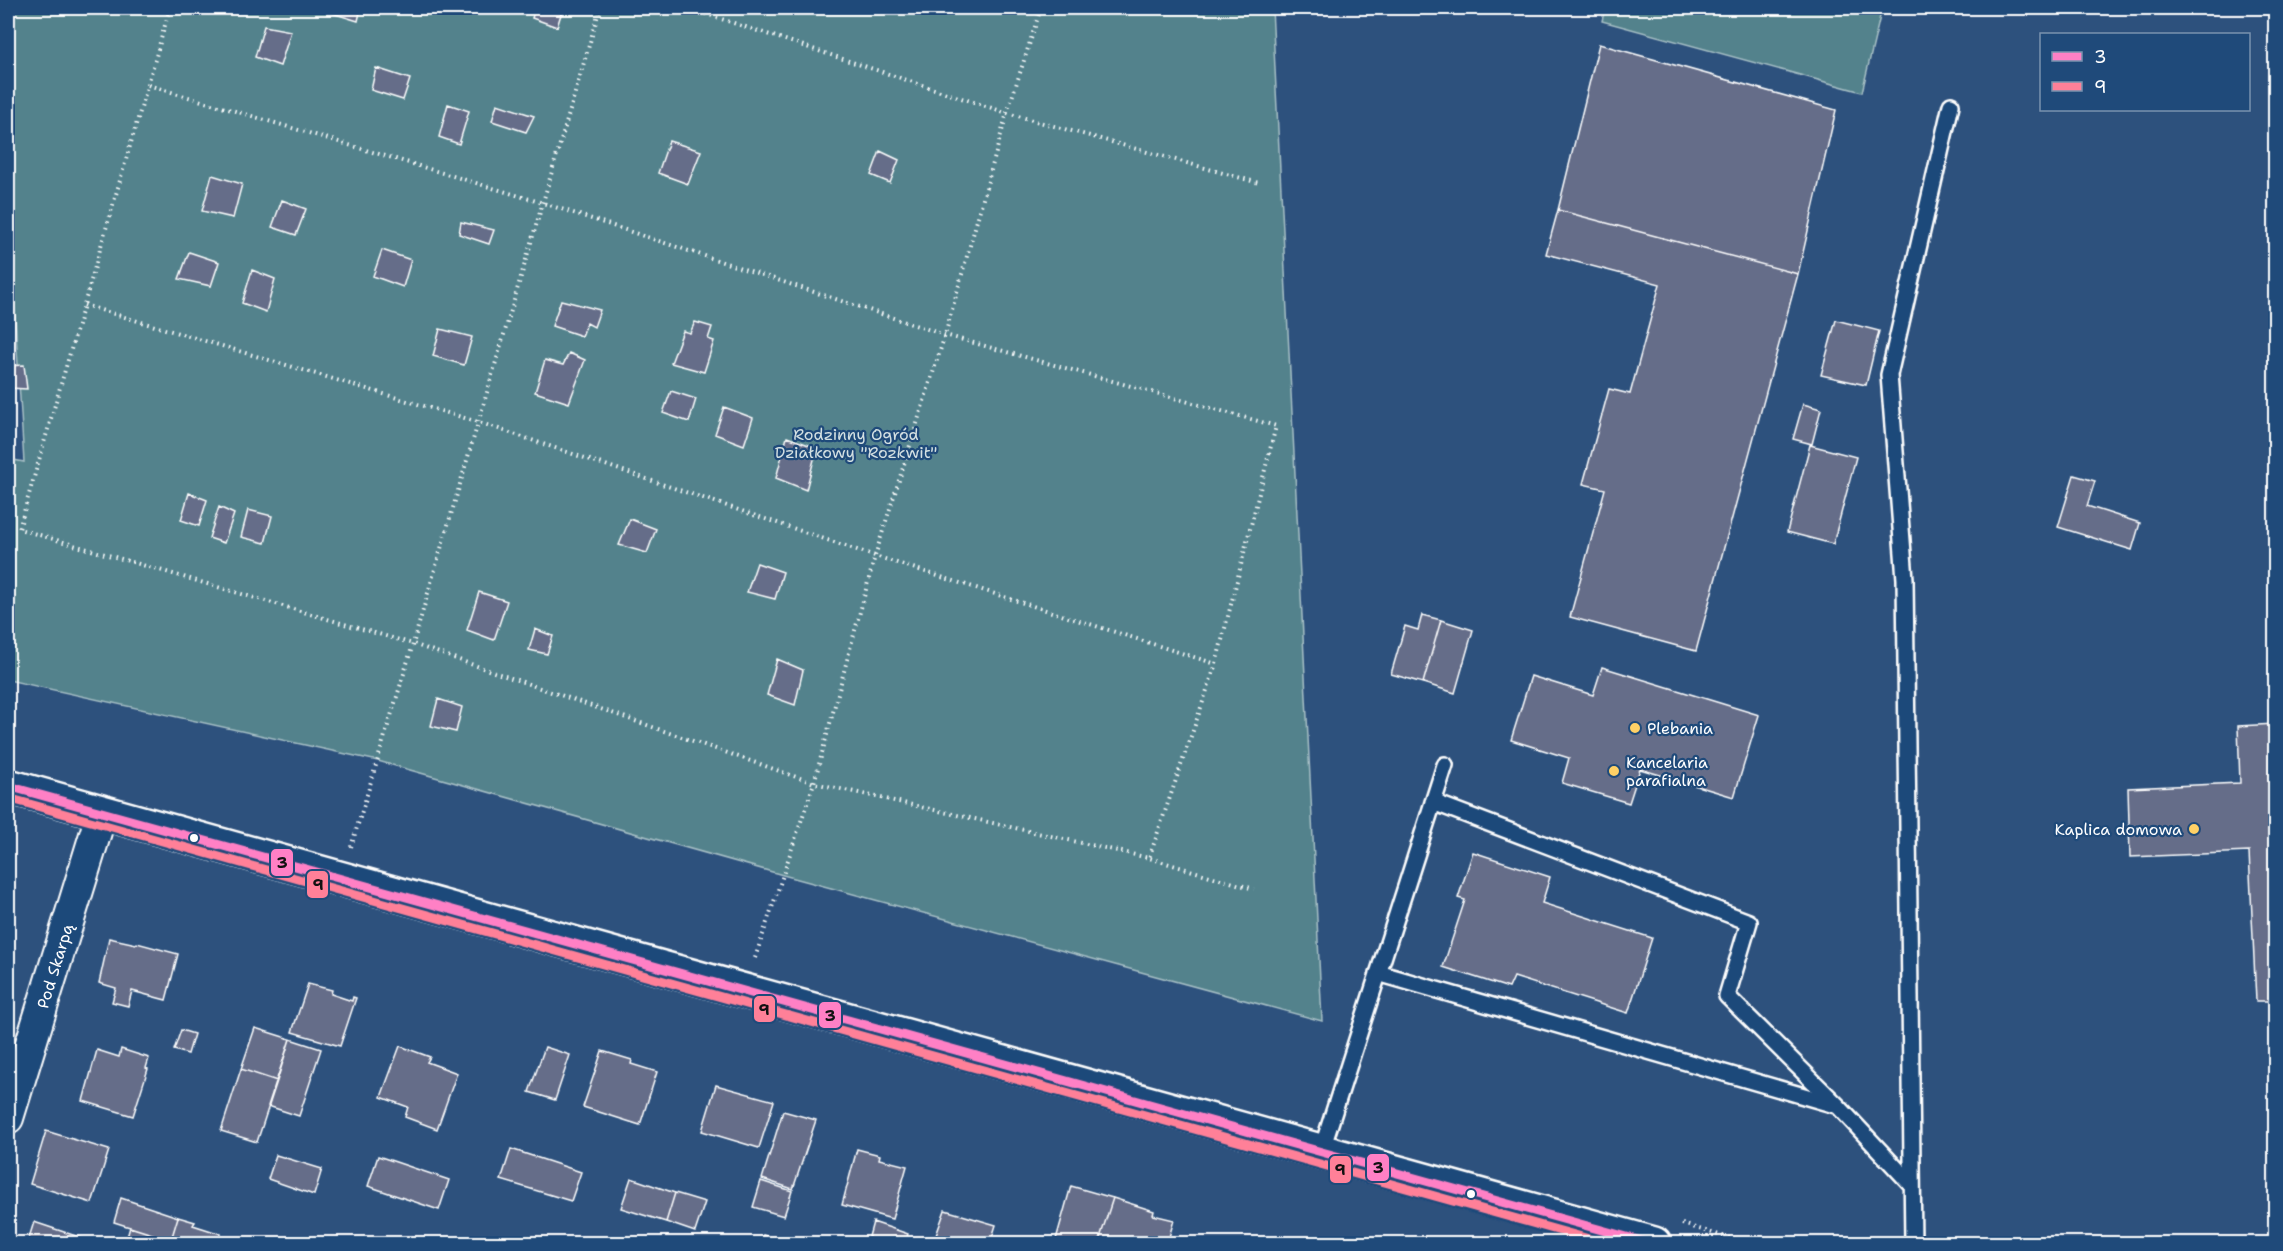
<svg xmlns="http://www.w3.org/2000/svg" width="2283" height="1251" viewBox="0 0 2283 1251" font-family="'Shantell Sans',sans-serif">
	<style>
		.green { fill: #52828c; stroke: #a8c0c6; stroke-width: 1.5 }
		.building { fill: #656d89; stroke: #fff; stroke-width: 1.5 }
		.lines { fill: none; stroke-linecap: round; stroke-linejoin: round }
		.service-casing { stroke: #fff; stroke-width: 20 }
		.minor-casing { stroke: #fff; stroke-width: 34 }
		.tertiary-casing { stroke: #fff; stroke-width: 38 }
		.path { stroke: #fff; stroke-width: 4; stroke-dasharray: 1.5 4.5; stroke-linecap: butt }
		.service { stroke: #1f4a7a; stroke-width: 15 }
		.minor { stroke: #1f4a7a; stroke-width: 30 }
		.tertiary { stroke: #1f4a7a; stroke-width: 33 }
		.bus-1-casing { stroke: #1f4a7a; stroke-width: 14 }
		.bus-2-casing { stroke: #1f4a7a; stroke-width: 14 }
		.bus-1 { stroke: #ff80c5; stroke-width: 9 }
		.bus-2 { stroke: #ff8098; stroke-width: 9 }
		.poi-dot { fill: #ffd166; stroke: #1f4a7a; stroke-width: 2 }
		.bus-dot { fill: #fff; stroke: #1f4a7a; stroke-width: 2 }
		.labels { text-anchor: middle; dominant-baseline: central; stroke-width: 4.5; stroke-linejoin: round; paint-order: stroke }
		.park-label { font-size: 16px; fill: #d4e0e2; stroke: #1f4a7a }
		.poi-label { font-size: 16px; fill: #fff; stroke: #1f4a7a; text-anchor: start }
		.street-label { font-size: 16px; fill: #fff; stroke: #1f4a7a }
		.line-badge { stroke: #1f4a7a; stroke-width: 2 }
		.pale-badge-label { font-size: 16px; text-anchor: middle; font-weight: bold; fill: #111 }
	</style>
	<rect width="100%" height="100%" fill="#2d517d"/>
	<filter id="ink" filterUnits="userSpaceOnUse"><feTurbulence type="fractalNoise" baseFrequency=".0167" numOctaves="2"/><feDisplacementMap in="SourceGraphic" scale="12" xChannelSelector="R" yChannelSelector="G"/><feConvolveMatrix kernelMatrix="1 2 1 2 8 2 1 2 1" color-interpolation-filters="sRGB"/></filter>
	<g filter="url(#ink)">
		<path class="green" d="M8,8H1272L1322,1021L783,875L378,761L8,680V459L24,462L8,204Z
			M1605,8H1882L1862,92L1602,21Z"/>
		<path class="building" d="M333,8H361L358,21L332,13Z
			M535,8H563L557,27L532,18Z
			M264,26L291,31L280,66L255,57Z
			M1599,44L1836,110L1798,274L1558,210Z
			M376,68L410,79L403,100L371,90Z
			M448,104L469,111L459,144L439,137Z
			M497,104L534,116L526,132L492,121Z
			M669,141L701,151L688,184L658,173Z
			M880,151L899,160L890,183L871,175Z
			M212,175L242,184L233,218L202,211Z
			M282,200L306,209L296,235L272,227Z
			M1558,210L1798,274L1696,651L1570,617L1605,489L1583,484L1609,389L1630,394L1660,284L1546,254Z
			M461,222L494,230L489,244L459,234Z
			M382,250L411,260L403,287L373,276Z
			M189,252L219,262L211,286L179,279Z
			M252,270L275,279L266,312L242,303Z
			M561,300L600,310L594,327L587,323L582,336L552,326Z
			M1836,320L1879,331L1866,385L1821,375Z
			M695,322L712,327L708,339L714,341L704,372L671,363L683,331L690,333Z
			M440,329L472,337L464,365L433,356Z
			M569,353L585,360L569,403L535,392L545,360L563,365Z
			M24,365L27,389L8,388V366Z
			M671,391L696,399L689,422L663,413Z
			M1803,404L1821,409L1812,444L1793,439Z
			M724,407L753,418L744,445L715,434Z
			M787,437L817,448L806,490L776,478Z
			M1810,445L1856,457L1833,544L1787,532Z
			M2074,475L2095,481L2087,506L2140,523L2132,550L2058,527Z
			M189,493L207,500L199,526L181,520Z
			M219,507L234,514L224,543L209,538Z
			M248,510L272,516L265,543L241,537Z
			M630,519L656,529L647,553L619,545Z
			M757,563L783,572L775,599L747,592Z
			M479,592L507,601L494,640L467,630Z
			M1422,615L1441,620L1423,683L1391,674L1405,626L1418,630Z
			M1441,620L1473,630L1455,693L1423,683Z
			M535,629L553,636L547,654L529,650Z
			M777,659L803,670L795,705L767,695Z
			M1602,667L1759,715L1734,797L1640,769L1629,803L1562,783L1569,758L1511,740L1531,676L1593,695Z
			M438,699L462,707L456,732L431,726Z
			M2276,724V1001H2256L2249,852L2130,857L2128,788L2240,783L2238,726Z
			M1473,852L1550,877L1542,903L1652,938L1628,1013L1514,977L1509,988L1443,967L1465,900L1458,898Z
			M109,938L136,944L137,943L178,954L166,1000L132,991L128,1006L112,1002L116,988L99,983Z
			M308,984L332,990L331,994L352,1001L353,997L356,998L340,1046L292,1032Z
			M255,1028L290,1039L277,1081L241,1069Z
			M181,1030L194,1034L188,1054L174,1050Z
			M290,1039L321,1049L299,1116L268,1106Z
			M400,1046L430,1057L427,1062L457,1073L437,1129L405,1117L408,1107L381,1097Z
			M545,1047L570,1055L555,1100L529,1092Z
			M121,1049L149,1058L146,1068L148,1069L133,1116L83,1101L97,1050L119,1057Z
			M602,1051L632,1060L631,1064L657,1072L640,1125L583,1107Z
			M241,1069L277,1081L257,1142L221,1131Z
			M716,1085L774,1101L759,1148L702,1131Z
			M783,1111L816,1120L793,1189L762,1179Z
			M46,1131L109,1150L92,1203L30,1184Z
			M511,1149L581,1172L571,1201L501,1180Z
			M857,1149L880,1155L879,1159L907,1166L892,1219L842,1205Z
			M276,1155L322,1169L314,1195L268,1179Z
			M378,1156L449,1180L439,1210L368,1186Z
			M631,1178L675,1193L666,1222L621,1208Z
			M761,1181L792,1191L784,1216L753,1207Z
			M1071,1186L1113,1198L1098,1244L1055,1243Z
			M675,1193L705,1202L695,1232L666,1222Z
			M121,1198L178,1217L171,1240L114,1222Z
			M1113,1198L1154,1211L1153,1215L1174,1220L1167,1244H1098Z
			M945,1210L996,1225L990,1244H933Z
			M178,1217L195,1222L193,1225L221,1234L218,1244H181L171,1240Z
			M34,1222L91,1241L90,1244H27Z
			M873,1222L908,1234L905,1244H867Z
			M130,1227L171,1240L181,1244H125Z
			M763,1235L792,1244H761Z"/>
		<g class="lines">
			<defs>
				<path id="service" d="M1433,802L1749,922L1727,996L1838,1106L1910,1183
					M1378,973L1835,1105
					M1321,1152L1445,765
					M1913,1244L1905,579L1889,375L1951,105"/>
				<g id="minor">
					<path id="s1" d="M8,1118L102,812"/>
				</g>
				<path id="tertiary" d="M8,786L1654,1244"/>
			</defs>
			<use href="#service" class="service-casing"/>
			<use href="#minor" class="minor-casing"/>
			<use href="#tertiary" class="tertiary-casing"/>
			<path class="path" d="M170,8L19,529L413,644L814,783L1149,858L1254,889
				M688,8L1007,113L1259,183
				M148,85L543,203L945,335L1276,426L1216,664L1149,858
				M84,305L478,422L875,556L1216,664
				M351,847L413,644L600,8
				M755,958L814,783L875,556L945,335L1007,113L1041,8
				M1682,1224L1750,1244"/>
			<use href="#service" class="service"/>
			<use href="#minor" class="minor"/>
			<use href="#tertiary" class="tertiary"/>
			<defs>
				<path id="bus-1" d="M8,786L1652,1244"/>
				<path id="bus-2" d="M8,798L1607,1244"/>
			</defs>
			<use href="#bus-1" class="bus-1-casing"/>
			<use href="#bus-2" class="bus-2-casing"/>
			<use href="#bus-1" class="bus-1"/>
			<use href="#bus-2" class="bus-2"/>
		</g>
	</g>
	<g class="poi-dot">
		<circle cx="1635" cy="728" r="6"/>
		<circle cx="1614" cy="771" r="6"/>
		<circle cx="2194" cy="829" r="6"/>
	</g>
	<g class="bus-dot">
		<circle cx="194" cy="838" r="5"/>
		<circle cx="1471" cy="1194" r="5"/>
	</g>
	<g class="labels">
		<g class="park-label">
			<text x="856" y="434">Rodzinny Ogród<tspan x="856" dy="18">Działkowy "Rozkwit"</tspan></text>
		</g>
		<g class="poi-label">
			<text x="1647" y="728">Plebania</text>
			<text x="1626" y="762">Kancelaria<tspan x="1626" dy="18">parafialna</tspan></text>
			<text x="2182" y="829" text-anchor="end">Kaplica domowa</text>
		</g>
		<g class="street-label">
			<text stroke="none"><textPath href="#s1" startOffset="159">Pod Skarpą</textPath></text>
		</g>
	</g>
	<g class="line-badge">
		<rect x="270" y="848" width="24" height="29" rx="6" fill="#ff80c5"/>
		<rect x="306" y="870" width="23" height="29" rx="6" fill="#ff8098"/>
		<rect x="753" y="995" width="23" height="28" rx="6" fill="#ff8098"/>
		<rect x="818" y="1001" width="24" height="28" rx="6" fill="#ff80c5"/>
		<rect x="1366" y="1153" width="24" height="29" rx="6" fill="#ff80c5"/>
		<rect x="1329" y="1155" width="23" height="29" rx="6" fill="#ff8098"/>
	</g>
	<g class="pale-badge-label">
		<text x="282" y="868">3</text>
		<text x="318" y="890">9</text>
		<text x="764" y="1015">9</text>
		<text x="830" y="1021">3</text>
		<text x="1378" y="1173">3</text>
		<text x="1340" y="1175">9</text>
	</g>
	<rect width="2283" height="1251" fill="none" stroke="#1f4a7a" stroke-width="30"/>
	<rect x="15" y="15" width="2253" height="1221" fill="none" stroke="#fff" stroke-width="2" filter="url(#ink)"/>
	<rect x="2040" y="33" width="210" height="78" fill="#1f4a7a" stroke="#7992af" stroke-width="1.5"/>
	<rect x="2052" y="52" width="30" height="9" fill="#ff80c5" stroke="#7992af" stroke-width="1.5"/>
	<text x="2094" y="63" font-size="18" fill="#ffffff">3</text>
	<rect x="2052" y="82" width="30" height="9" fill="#ff8098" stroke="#7992af" stroke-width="1.5"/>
	<text x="2094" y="93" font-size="18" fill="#ffffff">9</text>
</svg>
